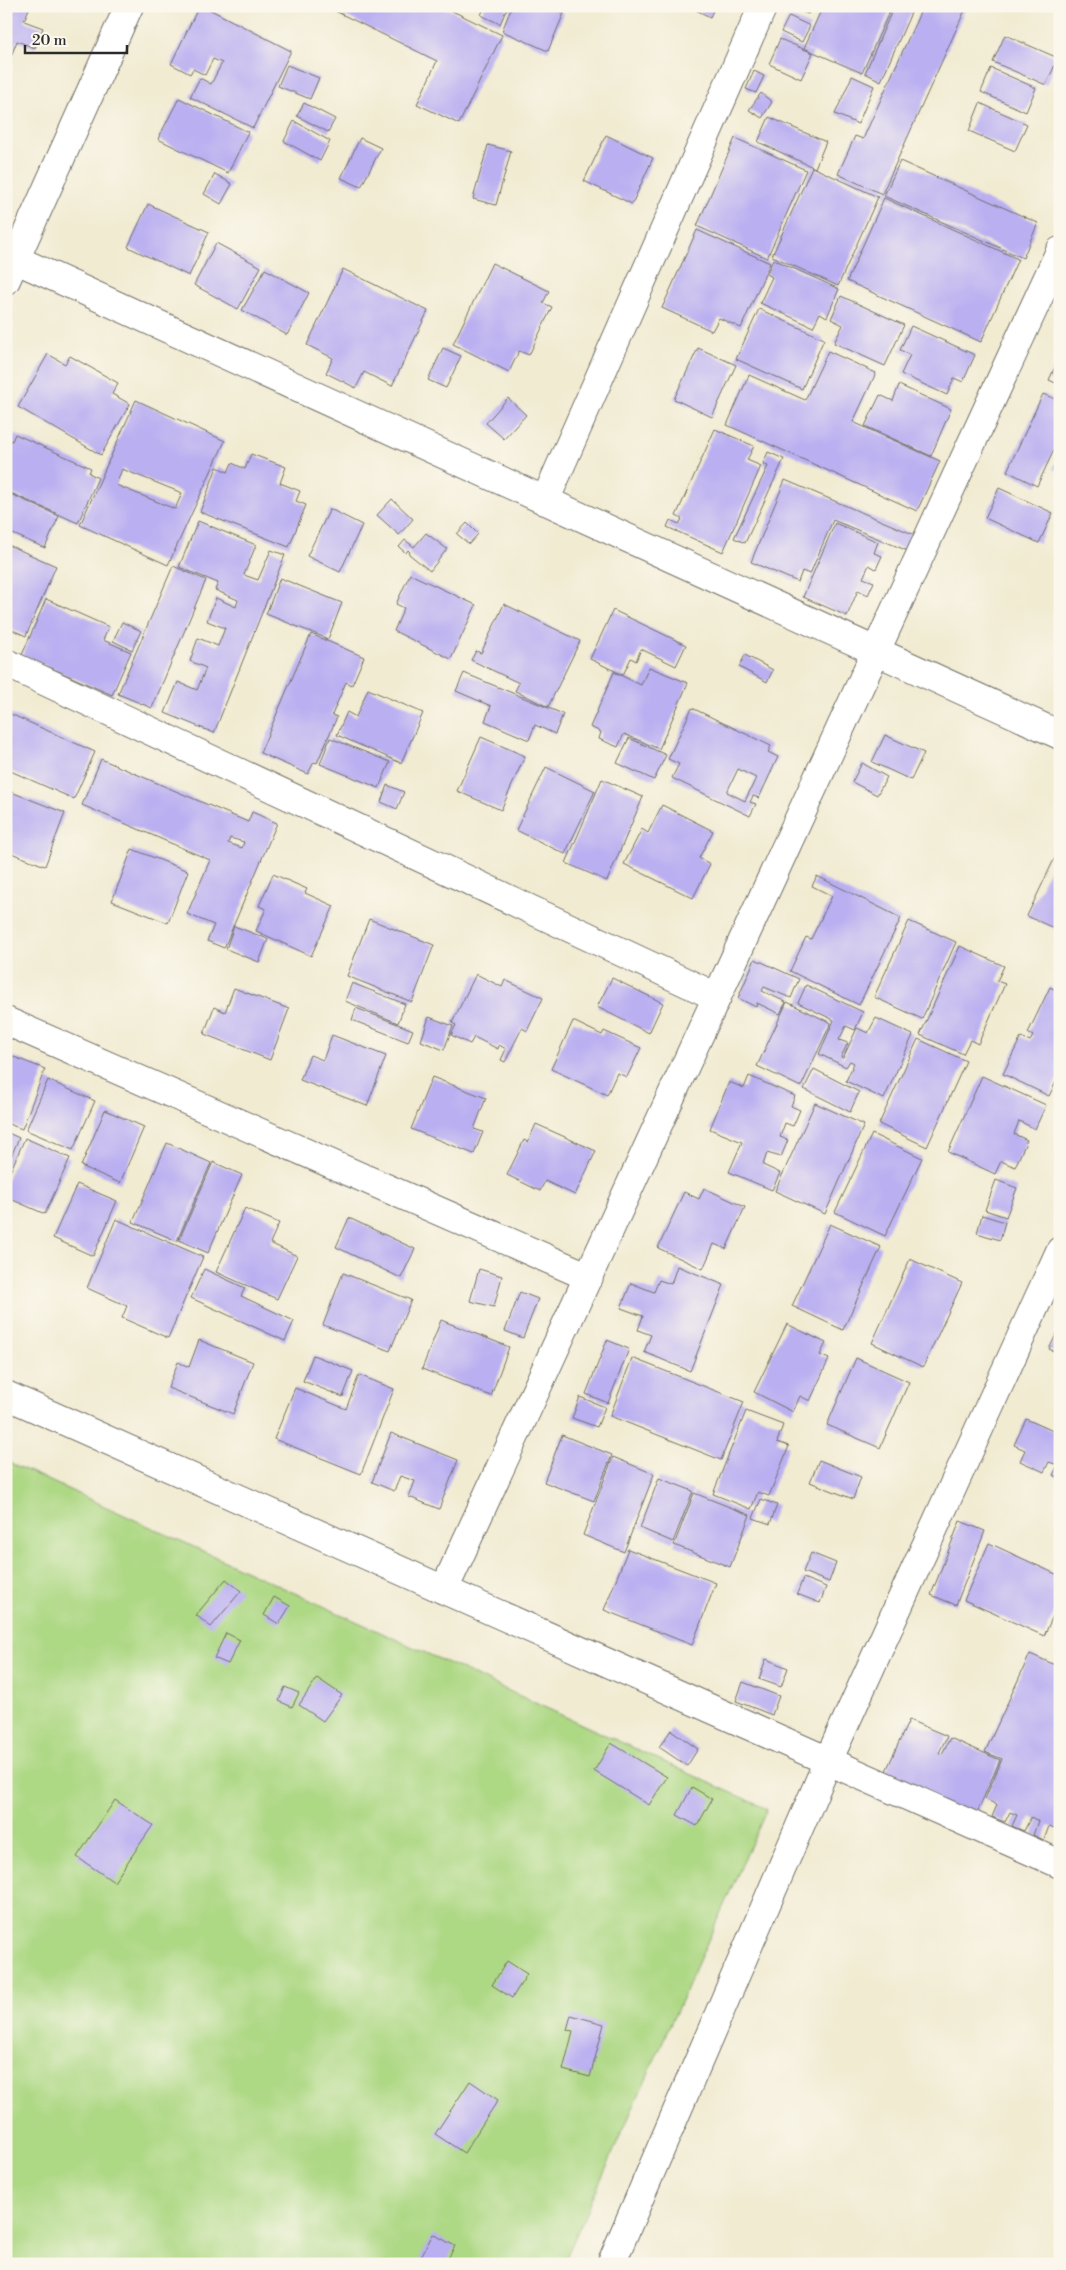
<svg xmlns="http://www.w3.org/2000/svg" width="1066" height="2270" viewBox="0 0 1066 2270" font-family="'Libre Bodoni',serif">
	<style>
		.green { fill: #add884; stroke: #6c8258 }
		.building { fill: #baaff1; fill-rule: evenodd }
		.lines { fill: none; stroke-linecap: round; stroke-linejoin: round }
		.minor-casing { stroke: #706e65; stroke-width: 30 }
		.minor { stroke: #fff; stroke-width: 28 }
	</style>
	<rect width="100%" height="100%" fill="#fbf7ec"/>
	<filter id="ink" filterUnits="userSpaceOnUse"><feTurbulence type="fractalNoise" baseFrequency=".02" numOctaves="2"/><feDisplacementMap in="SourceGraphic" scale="10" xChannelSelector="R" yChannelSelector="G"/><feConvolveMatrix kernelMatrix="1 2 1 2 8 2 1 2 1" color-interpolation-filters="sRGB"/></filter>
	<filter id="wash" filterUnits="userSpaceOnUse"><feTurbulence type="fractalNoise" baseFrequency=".0096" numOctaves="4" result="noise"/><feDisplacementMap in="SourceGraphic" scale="20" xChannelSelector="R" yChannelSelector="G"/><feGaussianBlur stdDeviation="1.12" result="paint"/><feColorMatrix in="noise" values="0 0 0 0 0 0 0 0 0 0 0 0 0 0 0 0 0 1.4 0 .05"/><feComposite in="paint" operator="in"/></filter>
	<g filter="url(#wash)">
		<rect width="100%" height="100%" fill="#f1ebd2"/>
		<path class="green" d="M6,1461L767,1809L563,2264H6Z"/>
		<g id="blocks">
			<path class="building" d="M6,6H30L24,21L43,28L35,48L17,41L8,64L6,63Z
				M199,6H203L291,51L253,128L190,97L200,78L211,84L222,63L213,59L205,75L193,69L190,74L171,64Z
				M325,6H442L502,35L459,124L417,104L437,61Z
				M485,6H508L500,24L481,15Z
				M512,6H548L564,13L548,51L502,31Z
				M688,6H715L710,17Z
				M795,6H812L808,14L794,8Z
				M823,6H892L862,73L804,48Z
				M894,6H914L881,81L865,73Z
				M923,6H957L965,10L882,194L838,174L855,136L863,139Z
				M789,16L810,26L802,42L781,32Z
				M1005,35L1058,58L1046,85L993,62Z
				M780,39L813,53L801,79L769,64Z
				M287,65L319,78L310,99L278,86Z
				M991,68L1036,88L1026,112L981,92Z
				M754,71L764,76L756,93L746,89Z
				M852,76L874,86L858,124L835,114Z
				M761,93L772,102L762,118L749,110Z
				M179,98L248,132L228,173L158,139Z
				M304,103L335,119L328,132L297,116Z
				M980,103L1027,124L1015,151L969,131Z
				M769,117L826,142L815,168L758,142Z
				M294,121L330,141L320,161L284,141Z
				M606,135L653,158L632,204L584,181Z
				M360,138L381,148L361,187L341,178Z
				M735,138L806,170L767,258L697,226Z
				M488,145L511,151L496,205L473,199Z
				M900,161L1038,223L1023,258L884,196Z
				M812,167L878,197L838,286L772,256Z
				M215,174L232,184L221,204L204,194Z
				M884,198L1018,259L981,342L847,281Z
				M148,204L209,232L189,276L128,247Z
				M697,230L770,263L741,328L719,318L712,331L662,308Z
				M216,243L261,267L238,309L194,285Z
				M773,259L839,289L827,317L820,313L813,327L760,303L772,277L767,274Z
				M492,263L549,291L543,303L552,307L529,355L519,351L509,372L453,344Z
				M265,269L309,293L287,335L242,310Z
				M343,269L428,311L392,386L364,372L356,388L326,373L333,358L307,345Z
				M841,296L904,325L885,366L834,343L843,325L831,319Z
				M759,309L824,339L802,389L736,359Z
				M911,326L975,355L963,382L954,378L947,395L901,374L910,355L900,350Z
				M443,348L461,356L446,388L428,380Z
				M698,348L736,365L712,417L674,399Z
				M828,351L876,373L853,422L940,461L917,511L727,425L749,375L805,400Z
				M48,354L65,364L70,356L118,383L112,394L130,404L101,455L18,407Z
				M1060,356V385L1049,380Z
				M899,385L951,409L931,456L865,426L880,395L893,401Z
				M1043,394L1060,401V437L1037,486L1007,471Z
				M508,398L526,415L504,439L486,423Z
				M136,400L225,441L168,565L80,525ZM122,469L182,493L175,509L116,485Z
				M715,429L754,446L747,460L761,466L723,552L667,527L670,520L679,524L682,519L676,516Z
				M15,434L91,468L89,473L98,478L78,523L6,491V439L12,441Z
				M768,452L784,459L745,543L734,538L768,466L763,464Z
				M251,454L286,467L280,483L300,491L296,501L306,505L289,547L200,512L217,467L228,472L232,463L245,469Z
				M1060,456V472L1053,469Z
				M785,480L915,535L908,551L833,520L810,574L802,571L798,582L751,562Z
				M999,488L1053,513L1039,543L985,518Z
				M6,492L59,516L45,548L6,531Z
				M392,499L413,519L399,535L377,515Z
				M330,509L362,525L340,572L307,556Z
				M198,521L256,545L244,575L258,580L271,550L285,555L214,733L165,713L178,682L197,690L206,668L190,661L198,638L218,646L225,628L207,621L216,598L236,607L238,600L215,590L218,583L179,567Z
				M467,523L478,534L469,544L457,534Z
				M835,523L878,542L874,553L882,556L876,569L869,565L863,578L874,582L868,595L858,590L847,616L803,597Z
				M426,533L447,549L430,571L409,554L410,552L408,550L406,553L399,547L405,540L414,547Z
				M6,544L56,566L26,636L6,627Z
				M173,566L206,580L152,708L118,694Z
				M410,574L476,605L451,659L394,631L404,608L396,604Z
				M280,578L342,603L328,639L266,614Z
				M46,599L109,627L103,640L131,652L112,695L22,655Z
				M504,604L580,641L548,707L515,691L519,683L471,660L476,651L481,653Z
				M613,610L686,645L676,666L641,649L636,661L631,658L623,675L590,659Z
				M122,622L141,631L132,650L113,641Z
				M311,634L364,657L352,685L346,682L332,715L337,717L317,763L314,762L308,774L260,753Z
				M745,655L773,670L767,682L739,667Z
				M649,667L688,683L659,749L624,734L618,747L599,739L601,732L590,727L614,672L641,685Z
				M464,673L563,714L555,734L535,725L529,740L485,721L491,706L456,691Z
				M368,689L423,713L401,763L337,735L347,712L356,717Z
				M692,708L771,746L768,752L778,757L759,798L753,796L750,802L756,804L750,816L672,778L679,764L668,759ZM738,769L756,778L745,801L727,792Z
				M6,712L95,752L74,799L6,769Z
				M885,735L924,753L911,780L872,762Z
				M481,737L525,756L501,810L457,791Z
				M330,738L390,762L379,788L320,764Z
				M629,738L666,755L654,780L617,763Z
				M101,759L248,822L252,812L277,823L224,948L207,941L214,925L187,914L210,860L82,805ZM230,838L244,842L242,848L228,843Z
				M862,763L887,777L877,795L852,782Z
				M546,767L595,791L565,854L516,830Z
				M602,779L643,797L607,881L566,863Z
				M387,785L404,792L397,809L381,802Z
				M6,790L65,813L45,866L6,851Z
				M662,805L713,831L699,858L710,864L693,898L624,864L642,829L648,833Z
				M1060,847V931L1027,916Z
				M132,849L188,871L168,923L112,901Z
				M273,874L307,889L305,893L334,906L311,956L256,931L266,909L259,906Z
				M817,876L901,918L859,1005L790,971L806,937L811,939L832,896L812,886Z
				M369,919L434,945L412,1002L347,976Z
				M909,921L956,942L922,1019L874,997Z
				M234,926L268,939L259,962L226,949Z
				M960,946L1004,966L997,981L1005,984L978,1044L970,1040L963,1054L920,1035Z
				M755,959L799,979L791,998L764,987L762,991L786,1002L780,1014L757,1003L756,1007L738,998Z
				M476,974L502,987L505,980L543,998L527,1031L522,1028L505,1062L501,1060L506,1049L499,1045L498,1049L474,1037L470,1044L451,1035L456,1025L452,1023Z
				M612,978L663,1003L649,1033L597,1007Z
				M352,983L405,1004L398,1023L345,1001Z
				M806,985L863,1012L855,1030L846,1026L839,1040L848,1043L841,1057L843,1058L857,1028L868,1033L876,1018L913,1035L884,1099L846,1081L854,1063L850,1061L846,1067L819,1054L834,1020L798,1003Z
				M1050,987L1060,992V1074L1049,1096L1003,1074L1021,1037L1030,1041L1033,1036L1028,1033Z
				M234,988L289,1009L270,1060L204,1034L214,1007L225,1012Z
				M787,1002L831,1023L801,1087L757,1066Z
				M356,1008L413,1030L408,1042L352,1020Z
				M429,1017L453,1026L444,1050L421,1041Z
				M573,1021L602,1035L604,1031L641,1048L627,1077L617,1073L607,1095L551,1069Z
				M332,1035L386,1056L367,1106L300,1080L310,1055L323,1060Z
				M918,1039L966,1061L927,1147L879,1124Z
				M6,1054L45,1069L22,1129L6,1123Z
				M814,1069L859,1092L850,1112L804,1089Z
				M749,1076L795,1096L791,1106L800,1110L793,1126L785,1123L780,1137L788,1140L781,1157L767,1153L763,1165L780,1173L772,1190L729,1172L742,1142L710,1129L729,1082L744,1088Z
				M982,1076L1046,1105L1035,1129L1019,1121L1014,1134L1027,1140L1015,1167L1001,1161L995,1174L948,1152Z
				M432,1077L486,1098L474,1129L483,1132L474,1154L411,1129Z
				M48,1080L95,1101L73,1150L26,1130Z
				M815,1103L864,1125L825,1214L775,1191Z
				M105,1110L144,1127L120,1183L81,1166Z
				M536,1124L596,1151L575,1195L545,1181L540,1191L507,1175L524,1140L528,1142Z
				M6,1132L19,1138L6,1168Z
				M872,1134L922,1158L885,1236L835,1212Z
				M25,1138L70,1158L45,1214L6,1197V1181Z
				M167,1143L211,1163L177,1241L133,1222Z
				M213,1162L242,1175L208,1253L179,1240Z
				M996,1180L1017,1188L1006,1217L985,1210Z
				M77,1184L117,1201L93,1256L53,1238Z
				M704,1188L745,1207L726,1249L714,1244L703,1269L658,1248L684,1192L699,1199Z
				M245,1208L279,1223L270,1243L297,1256L277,1299L216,1272Z
				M982,1215L1005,1222L1000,1240L977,1233Z
				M349,1218L415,1249L401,1278L336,1247Z
				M116,1219L203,1257L168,1338L122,1318L127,1306L87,1288Z
				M830,1224L881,1247L843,1330L792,1306Z
				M910,1259L962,1283L923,1367L872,1343Z
				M677,1266L724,1285L690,1371L644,1352L651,1335L638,1330L643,1316L621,1308L631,1283L654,1292L659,1280L671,1284Z
				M204,1269L245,1288L241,1296L294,1321L285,1341L191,1298Z
				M479,1269L502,1276L494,1307L470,1301Z
				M343,1273L411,1300L390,1351L323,1325Z
				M520,1292L538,1299L523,1338L505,1331Z
				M441,1320L509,1347L491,1396L422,1369Z
				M787,1324L826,1343L820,1355L829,1359L810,1401L800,1396L793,1412L754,1392Z
				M1057,1333L1060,1334V1354L1049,1349Z
				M199,1340L253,1362L233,1414L168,1388L178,1362L189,1367Z
				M607,1340L629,1349L608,1403L586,1394Z
				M313,1355L353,1371L343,1397L303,1381Z
				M632,1358L744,1402L721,1460L610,1416Z
				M856,1358L909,1382L880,1448L827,1425Z
				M359,1375L394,1389L361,1474L274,1439L295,1388L346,1409Z
				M580,1397L605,1407L597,1427L572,1418Z
				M746,1411L783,1425L777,1442L789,1446L769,1496L758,1492L751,1509L713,1494Z
				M1026,1419L1060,1434V1478L1053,1475L1058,1465L1049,1462L1044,1472L1020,1461L1025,1450L1014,1445Z
				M391,1433L458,1460L439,1509L409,1497L415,1481L400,1476L394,1491L372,1482Z
				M562,1435L612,1455L594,1501L544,1482Z
				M613,1457L654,1474L624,1552L583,1535Z
				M819,1460L861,1477L853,1499L810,1482Z
				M659,1478L693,1491L673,1542L640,1528Z
				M694,1493L750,1515L730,1567L674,1545Z
				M761,1499L777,1505L770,1524L753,1518Z
				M960,1521L985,1531L956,1605L931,1595Z
				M989,1543L1060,1576V1600L1044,1636L964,1600Z
				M628,1549L716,1583L692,1645L604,1610Z
				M811,1553L836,1563L829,1582L803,1572Z
				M803,1578L826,1587L820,1603L797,1594Z
				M226,1579L241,1591L211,1627L196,1615Z
				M274,1597L290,1606L279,1624L264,1615Z
				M226,1633L240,1640L228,1664L214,1658Z
				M1030,1654L1060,1667V1823L1057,1829L1049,1826L1044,1840L1033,1835L1038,1821L1031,1817L1024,1831L1012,1826L1017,1815L1010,1812L1005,1822L992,1817L997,1805L985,1799L1002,1759L985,1752Z
				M766,1659L788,1668L781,1687L759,1679Z
				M317,1678L342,1695L323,1721L299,1705Z
				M743,1682L779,1696L772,1715L736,1701Z
				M285,1687L299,1693L292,1707L279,1701Z
				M909,1720L947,1736L939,1753L942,1754L950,1738L1000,1760L973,1822L881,1782Z
				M671,1730L698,1749L687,1766L659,1747Z
				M611,1743L667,1777L649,1805L594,1771Z
				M692,1787L712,1799L697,1826L677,1815Z
				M115,1800L153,1825L114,1882L77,1857Z
				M507,1961L527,1974L512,1998L492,1985Z
				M571,2015L604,2024L590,2077L563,2070L573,2031L567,2030Z
				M470,2081L498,2100L464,2153L435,2134Z
				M433,2234L455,2246L445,2264H417Z"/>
		</g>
	</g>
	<g filter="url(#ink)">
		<use href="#blocks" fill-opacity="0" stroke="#706e65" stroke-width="1"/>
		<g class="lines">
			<defs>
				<path id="minor" d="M6,255L1060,735
					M6,280L129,6
					M545,501L763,6
					M6,663L717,997
					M6,1021L589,1277
					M6,1395L1060,1864
					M444,1590L1060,251
					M611,2264L828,1761L1060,1251"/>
			</defs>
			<use href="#minor" class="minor-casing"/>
			<use href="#minor" class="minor"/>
		</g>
	</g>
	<rect width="1066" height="2270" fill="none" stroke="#fbf7ec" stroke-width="25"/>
	<path d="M25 45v8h102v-8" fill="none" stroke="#2b2b2b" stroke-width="2.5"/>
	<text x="32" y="45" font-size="15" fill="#2b2b2b" stroke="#fbf7ec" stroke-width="4" paint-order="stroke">20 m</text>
</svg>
